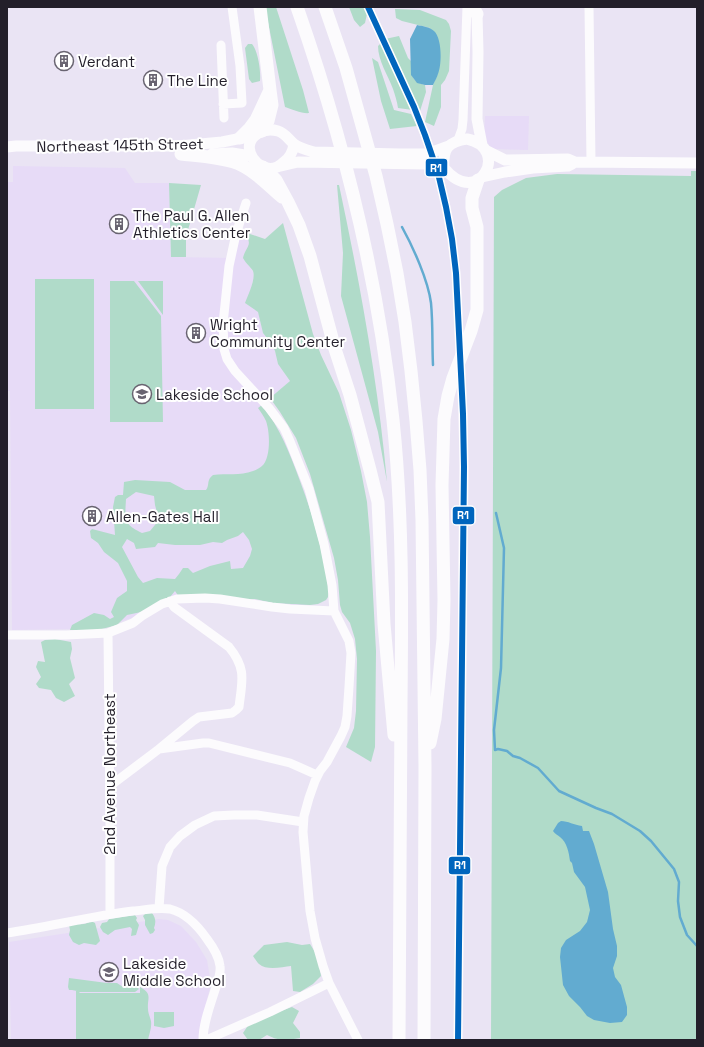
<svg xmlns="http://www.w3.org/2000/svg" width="704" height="1047" viewBox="0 0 704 1047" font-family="'Space Grotesk',sans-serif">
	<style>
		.built { fill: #e7dbf7 }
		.green { fill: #b0dbc9; fill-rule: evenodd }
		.water { fill: #62abd0 }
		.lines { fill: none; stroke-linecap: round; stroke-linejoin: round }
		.stream { stroke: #62abd0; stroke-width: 2.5 }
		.minor { stroke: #fcfbfd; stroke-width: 9 }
		.major { stroke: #fcfbfd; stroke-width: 11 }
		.highway { stroke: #fcfbfd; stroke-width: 13 }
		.rail-1-casing { stroke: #fff; stroke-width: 9 }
		.rail-1 { stroke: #0065bd; stroke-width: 6 }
		.labels { text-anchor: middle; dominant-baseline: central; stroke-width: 4; stroke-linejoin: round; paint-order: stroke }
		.poi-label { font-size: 15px; fill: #231f2a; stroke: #fff; text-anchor: start }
		.street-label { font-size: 15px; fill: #231f2a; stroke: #fff }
		.line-badge { stroke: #fff; stroke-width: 1.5 }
		.badge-label { font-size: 11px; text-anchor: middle; font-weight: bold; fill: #fff }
	</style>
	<rect width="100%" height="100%" fill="#eae4f4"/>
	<path class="built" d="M485,116H529L528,150L492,149L484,138Z
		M13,166L125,168L135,183H169L171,257L234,258L241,231L244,232L246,234L249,243V246L245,252L246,263L250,267L253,272L254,277L252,284L263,333L271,343L275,351L278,364L290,381L262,405L279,431L288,448L306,497L328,597L326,600L318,604L310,605H295L273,603L237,595L201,593L112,625L79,629L12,630L10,391H7V182H13Z
		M159,919L168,920L181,926L196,942L207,960L211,984L200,1027L202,1040H11L9,942Z"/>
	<path class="green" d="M265,7H276L303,90L309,113C303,114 291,109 285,107Z
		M349,7H366L367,14L365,23L360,27L354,20Z
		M395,9L420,10L446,20L449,24L451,31L449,71L445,80L441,85V107L434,126L425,122L433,85L438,73L430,28L402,21L396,18Z
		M399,36L408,58L411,61C411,75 411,81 425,85L426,92L420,111L398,108C397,101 395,95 393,89C388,75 378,61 378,46L385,39Z
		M248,44H252C258,51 261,71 260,81L252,83L249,79L245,48Z
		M372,58L378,62L394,110L411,114L417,126L390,129L381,101Z
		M691,171H697V1040H491L494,197L502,190L526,178L557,174L691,176Z
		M169,183L201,185L186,237V257H171Z
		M337,185H339C360,283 378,382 387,482L378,432L341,296L343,253Z
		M283,223L313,334L321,355L339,393L351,430L361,471L367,502L370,537L376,651L375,747L371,762L346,747L354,728L356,711L357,659L355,639L350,623L342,612L340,605L338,580L334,558L310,474L296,438L280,412L270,398L290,381L278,364L275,351L271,343L263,333L258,312L245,303C248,295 256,279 253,271C251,267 246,264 243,258C246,245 254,246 244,232L265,239Z
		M35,279H94V409H35Z
		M110,281H134L161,316L163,422H110Z
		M138,281H163V315Z
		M262,405C280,428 290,454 300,481C306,497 312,514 316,530C322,551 326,572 329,593L328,597L326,600L318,604L310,605L273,603L255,599L240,600L179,597L175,591L170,597L146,611L127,615L117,625L98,630H70L72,625L94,613L104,615L110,619L114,617L111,612L117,598L127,591V581L118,563L104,552L98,543L91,538L90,531L92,529L115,535L113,507L115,497L118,495H123L124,482L135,480L170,482L185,490H206C210,485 206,480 213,475C226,473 240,476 253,471C256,470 260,468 262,466C271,458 270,432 266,421C264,417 261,412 258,408ZM136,492L154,496L155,505L159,520L150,531L142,533C123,524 125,519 126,499ZM243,532L249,540L252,549L250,556L243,568L231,569L230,561L210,566L193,573L188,568H183L179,574L175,579L157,578L143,583L138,577L122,547L127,539L134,543L136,549L155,547L158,543L175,545H200L213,542L222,543L227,540L238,536Z
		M55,639L71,642L72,649L70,658L75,678L69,684L75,696L64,702L56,698L51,690L39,688L36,684L41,677L36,667L38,661L45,662L41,642L45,640Z
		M147,912L152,913C156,918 156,923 154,928L155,930L153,933L150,934L145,925V920L143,916Z
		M135,915L137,918L136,920L139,925L136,935L131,936L132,929L130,927L115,930L108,935L103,932L100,927L102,923L107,922L109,919Z
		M91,921L95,923L100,941L96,945L84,943L79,945L73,942L69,935L70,930L69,925L73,923C80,925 85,925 91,921Z
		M287,942L302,945L310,944L318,957L321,976L313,984L300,992L293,991L291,966C282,967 267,971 259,964C257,962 255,959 253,956L264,945Z
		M69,978L107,983H117L123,987L129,985L137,987L139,989L135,992H79L80,993H140V987C153,994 147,998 148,1009C148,1013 150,1017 151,1021C152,1028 149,1034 148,1040H76V991H77L72,990H69L68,987Z
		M292,1007L299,1011L293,1023L300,1032V1038C286,1040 281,1042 267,1035L259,1040H248L243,1033L249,1024L267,1016Z
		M154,1012H174V1026L164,1028L154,1026Z"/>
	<path class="water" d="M417,25C422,26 430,27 434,31C442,38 442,64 438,74C437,77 435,81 433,85H425L417,83L411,75L410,39Z
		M561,821C568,821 574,825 582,826L583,831H589L594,844L608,892L613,929L617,946V956L613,968L615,977L621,985L627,1007V1015L622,1022L610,1023L594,1020L587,1016L580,1007L569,996L563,985L560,957L561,948L566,940L580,931L587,922L590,910L585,887L574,872L572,863L570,861C569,853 567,842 560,837C558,835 555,834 553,831L558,823Z"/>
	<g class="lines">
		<path class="stream" d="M402,227C413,247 428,280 431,303C433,324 432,345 433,365
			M496,513L504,548L501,668L494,730L495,750L498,749L507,751L513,756L520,758L538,768L559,791L596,808L612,814L640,831L651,841L674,869L679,882L678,901L680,917L687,935L697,946"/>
		<path class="minor" d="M589,7L591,162
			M221,45L224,118
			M223,104L242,103L240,66L232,7
			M458,140L462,129L463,120L467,7
			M246,203L236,234L229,266L223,324L224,349L227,359L235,371L269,408L284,428L289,439L309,489L324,544L332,585L334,611L349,641L351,653L349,687L347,716L345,727L341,736L327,762L320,771L315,781L309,798L304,816L303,832L310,911L315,938L323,966L329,983L358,1040
			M108,633L110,827V914
			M7,635H66L108,633L133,623L142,616L162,604L177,599L205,598L220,599L272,607L290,609L334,611
			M159,749L193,721L199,717L232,713L236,710L239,707C242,681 247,669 229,647L174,607L170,601
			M110,786L159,749L203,743H209L290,763L317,775
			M159,908L162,866L170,847L180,836L195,825L214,816L234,815H257L303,822
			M7,933C49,927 91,916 133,911C145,910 158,907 170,909C186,913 198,926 207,939C213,947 219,956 220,966C221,974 218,982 215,990C210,1006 203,1023 203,1040
			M206,1040L270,1012L329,983"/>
		<path class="major" d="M477,14L478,52L477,119L482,145
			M467,139C511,148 479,210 444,168C443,149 447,142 467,139Z
			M294,144C293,151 291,157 284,162C282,164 280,166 277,167C258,175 238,146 257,134C263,130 271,129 278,131C285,133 288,139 294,144C299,148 307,150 314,152L400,154H427L449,146
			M7,147L16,146H179L222,142L247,137
			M485,150L505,160L568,159L575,162L697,163
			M212,154L232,153L251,156
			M281,166L298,162L428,164L444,168
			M482,177L505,172L533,168L568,166L572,164"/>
		<path class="highway" d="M260,7L270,90L272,105L268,121L262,131
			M297,7C344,141 378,279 393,420C403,515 402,609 401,704C401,816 400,928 399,1040
			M325,7L346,68L376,176L387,224L397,273L405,322L411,371L416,421L420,470L422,520L425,767L424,1040
			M473,7L477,14
			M240,138L250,128L256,120L270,90
			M181,154C200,156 220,157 237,163C254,170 269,186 282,197
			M263,167L276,180L288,202L299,225L310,256L335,349L350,395L370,470L378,502L384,624L394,735
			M430,743L435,719L443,639L444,600L442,485L444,419L448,396L453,378L471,331L477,310V227L472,208V198L478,180"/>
		<defs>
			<path id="rail-1" d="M368,7L414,107L425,135L438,173L446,207L452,239L456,273L463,414L464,467L458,1040"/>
		</defs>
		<use href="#rail-1" class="rail-1-casing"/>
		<use href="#rail-1" class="rail-1"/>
	</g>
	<defs>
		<symbol id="building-ring" viewBox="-11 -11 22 22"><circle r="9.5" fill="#fff" stroke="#696471" stroke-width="1.5"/><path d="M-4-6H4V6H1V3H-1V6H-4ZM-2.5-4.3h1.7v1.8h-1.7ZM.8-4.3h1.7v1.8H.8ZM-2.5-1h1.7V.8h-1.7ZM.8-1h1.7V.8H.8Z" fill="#696471"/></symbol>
		<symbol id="school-ring" viewBox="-11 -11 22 22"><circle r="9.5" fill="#fff" stroke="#696471" stroke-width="1.5"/><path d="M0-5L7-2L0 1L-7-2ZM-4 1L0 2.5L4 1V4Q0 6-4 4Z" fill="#696471"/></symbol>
	</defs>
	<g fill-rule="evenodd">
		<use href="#building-ring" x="53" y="50" width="22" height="22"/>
		<use href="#building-ring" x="142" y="69" width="22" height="22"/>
		<use href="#building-ring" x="108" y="213" width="22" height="22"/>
		<use href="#building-ring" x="185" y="322" width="22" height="22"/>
		<use href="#school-ring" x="131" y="383" width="22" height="22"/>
		<use href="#building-ring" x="81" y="505" width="22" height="22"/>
		<use href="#school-ring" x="98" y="961" width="22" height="22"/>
	</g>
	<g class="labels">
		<g class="poi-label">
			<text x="78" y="61">Verdant</text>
			<text x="167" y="80">The Line</text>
			<text x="133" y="215">The Paul G. Allen<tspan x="133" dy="17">Athletics Center</tspan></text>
			<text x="210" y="324">Wright<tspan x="210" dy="17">Community Center</tspan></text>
			<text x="156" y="394">Lakeside School</text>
			<text x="106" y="516">Allen-Gates Hall</text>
			<text x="123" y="963">Lakeside<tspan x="123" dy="17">Middle School</tspan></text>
		</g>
		<g class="street-label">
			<text transform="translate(120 145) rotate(-1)">Northeast 145th Street</text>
			<text transform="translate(109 774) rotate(-90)">2nd Avenue Northeast</text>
		</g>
	</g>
	<g class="line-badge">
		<rect x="425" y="158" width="23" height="19" rx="4" fill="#0065bd"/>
		<rect x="452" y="506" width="23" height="19" rx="4" fill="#0065bd"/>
		<rect x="448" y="856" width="23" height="19" rx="4" fill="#0065bd"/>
	</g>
	<g class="badge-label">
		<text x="436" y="172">R1</text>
		<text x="463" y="519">R1</text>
		<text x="460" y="869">R1</text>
	</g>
	<rect width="704" height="1047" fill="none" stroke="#231f2a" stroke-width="16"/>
</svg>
